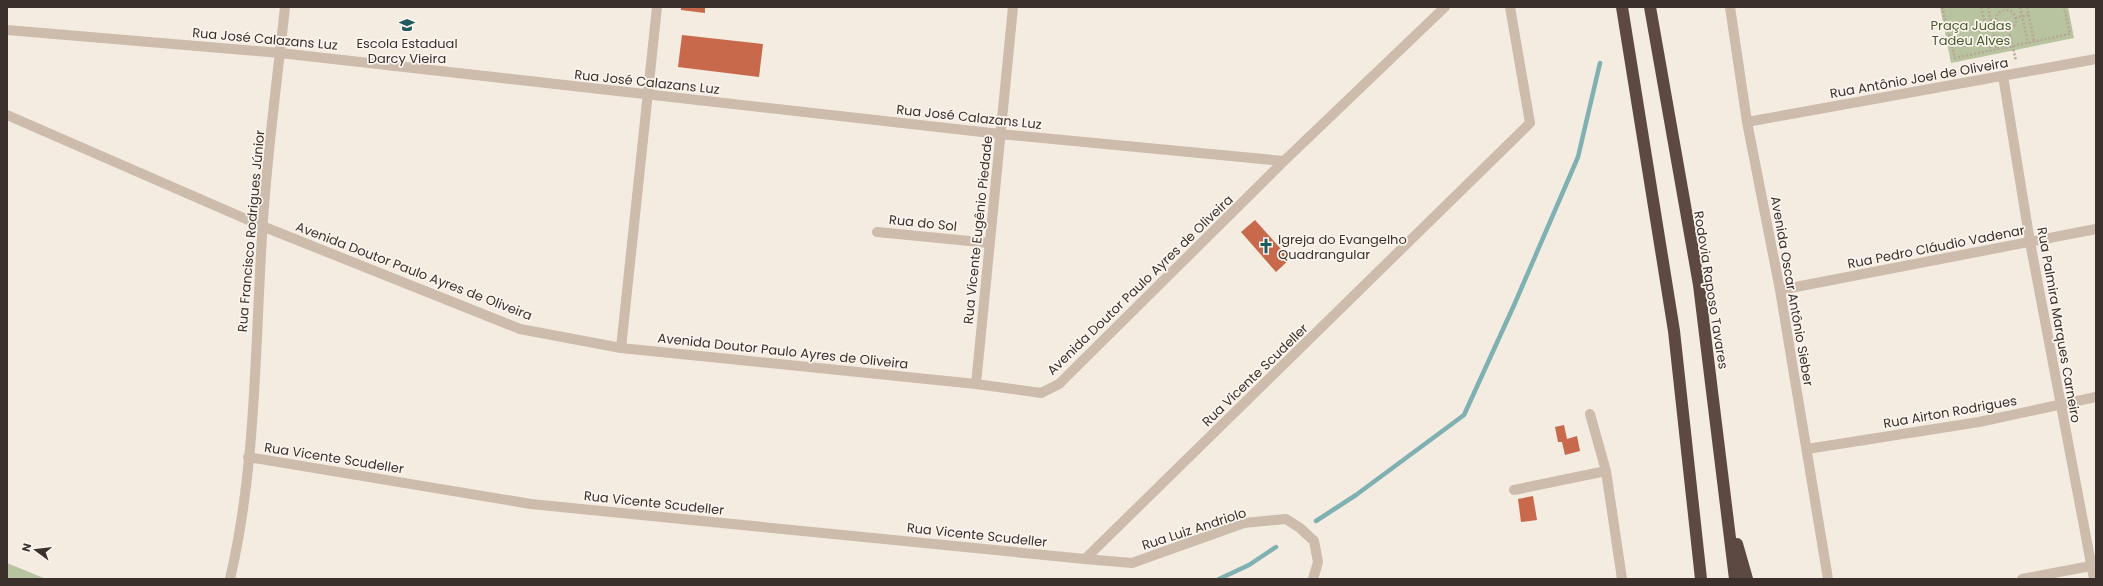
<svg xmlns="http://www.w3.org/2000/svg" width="2103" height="586" viewBox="0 0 2103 586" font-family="Poppins,sans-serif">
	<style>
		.green { fill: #b8c4a0 }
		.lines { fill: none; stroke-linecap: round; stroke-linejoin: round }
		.stream { stroke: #7fb0b2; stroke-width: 4.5 }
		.building { fill: #c8694b }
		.path { stroke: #b9a596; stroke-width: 2.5; stroke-dasharray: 2 2; stroke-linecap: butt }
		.minor { stroke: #cdbbac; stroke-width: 10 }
		.motorway { stroke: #5c4a42; stroke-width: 12 }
		.labels { text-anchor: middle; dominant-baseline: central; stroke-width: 3.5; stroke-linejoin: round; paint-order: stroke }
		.park-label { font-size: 13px; fill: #4a5a2e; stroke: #fbf5ee }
		.street-label { font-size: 13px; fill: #3b302b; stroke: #fbf5ee }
		.poi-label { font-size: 13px; fill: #3b302b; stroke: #fbf5ee }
	</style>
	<rect width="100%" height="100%" fill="#f4ebe1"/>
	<path class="green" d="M1940,7H2068L2074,38L1951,63Z
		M7,563L46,579H7Z"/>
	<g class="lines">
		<path class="stream" d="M1316,521L1356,495L1464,415L1515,303L1578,157L1600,63
			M1219,579L1249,565L1276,547"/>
	</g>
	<path class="building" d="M681,7H705V13L681,10Z
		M682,35L763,44L759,77L678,67Z
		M1255,220L1290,259L1276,272L1241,232Z
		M1564,425L1567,439L1577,436L1580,451L1565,455L1562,442H1558L1555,427Z
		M1533,496L1537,520L1521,522L1518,499Z"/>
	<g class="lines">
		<path class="path" d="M1942,7L1955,58L2070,34L2064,7
			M1981,7L1991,50
			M1988,7L1997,49
			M2020,7L2028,43
			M2027,7L2034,41
			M1996 20a10 10 0 1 1 20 0a10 10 0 1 1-20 0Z
			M2015,18L2028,15
			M2009,30L2016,61"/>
		<path class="minor" d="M1730,7L1747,122L1780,290L1828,579
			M7,30L280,53L1000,134L1284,161
			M2003,76L2030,242L2094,579
			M7,115L262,226L520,329L621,348L976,384L1041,393L1059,384L1284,161L1445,7
			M1747,122L2096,59
			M877,232L990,243
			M1780,290L2096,229
			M621,348L657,7
			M976,384L1013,7
			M1590,414L1606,471L1622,579
			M1807,449L1979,422L2096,397
			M248,457L531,504L1085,559L1530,123L1510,7
			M1514,490L1606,471
			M1085,559L1132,563L1244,523L1286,519L1300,528L1314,541L1318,562L1313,579
			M230,579C256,468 255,350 262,236C266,160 277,83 285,7
			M2022,579L2096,565"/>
		<path class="motorway" d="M1622,7L1674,331L1701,579
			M1650,7L1699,285L1735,579
			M1737,544L1747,579"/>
	</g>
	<defs>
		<symbol id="school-bare" viewBox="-9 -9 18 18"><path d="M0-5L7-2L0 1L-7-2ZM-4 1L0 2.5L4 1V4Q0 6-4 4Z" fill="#1f5a5e" stroke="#fbf5ee" stroke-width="2.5" paint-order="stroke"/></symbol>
		<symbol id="church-bare" viewBox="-9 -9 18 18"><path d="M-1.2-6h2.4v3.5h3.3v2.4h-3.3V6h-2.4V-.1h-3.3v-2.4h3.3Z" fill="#1f5a5e" stroke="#fbf5ee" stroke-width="2.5" paint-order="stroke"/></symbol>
	</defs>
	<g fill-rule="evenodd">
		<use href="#school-bare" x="396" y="14" width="22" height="22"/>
		<use href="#church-bare" x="1255" y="235" width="22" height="22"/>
	</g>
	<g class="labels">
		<g class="park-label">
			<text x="1971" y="25">Praça Judas<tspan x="1971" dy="15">Tadeu Alves</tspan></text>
		</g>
		<g class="street-label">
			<text transform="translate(265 39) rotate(5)">Rua José Calazans Luz</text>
			<text transform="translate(1919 78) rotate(-10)">Rua Antônio Joel de Oliveira</text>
			<text transform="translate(647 82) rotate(6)">Rua José Calazans Luz</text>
			<text transform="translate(969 117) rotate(6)">Rua José Calazans Luz</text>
			<text transform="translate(923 223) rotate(6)">Rua do Sol</text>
			<text transform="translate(978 230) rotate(-84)">Rua Vicente Eugênio Piedade</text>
			<text transform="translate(251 231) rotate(-85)">Rua Francisco Rodrigues Júnior</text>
			<text transform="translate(1936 247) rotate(-11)">Rua Pedro Cláudio Vadenar</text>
			<text transform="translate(414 271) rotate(21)">Avenida Doutor Paulo Ayres de Oliveira</text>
			<text transform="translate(1140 285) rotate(-44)">Avenida Doutor Paulo Ayres de Oliveira</text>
			<text transform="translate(1711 290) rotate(81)">Rodovia Raposo Tavares</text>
			<text transform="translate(1792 291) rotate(80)">Avenida Oscar Antônio Sieber</text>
			<text transform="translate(2059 325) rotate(80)">Rua Palmira Marques Carneiro</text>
			<text transform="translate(783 351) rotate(6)">Avenida Doutor Paulo Ayres de Oliveira</text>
			<text transform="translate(1255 375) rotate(-44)">Rua Vicente Scudeller</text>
			<text transform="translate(1950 412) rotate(-10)">Rua Airton Rodrigues</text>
			<text transform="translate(334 458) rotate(9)">Rua Vicente Scudeller</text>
			<text transform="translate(654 503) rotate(6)">Rua Vicente Scudeller</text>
			<text transform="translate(1194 529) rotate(-18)">Rua Luiz Andriolo</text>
			<text transform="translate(977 535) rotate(6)">Rua Vicente Scudeller</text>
		</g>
		<g class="poi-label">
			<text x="407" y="43">Escola Estadual<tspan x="407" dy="15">Darcy Vieira</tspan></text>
			<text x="1278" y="239" text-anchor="start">Igreja do Evangelho<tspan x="1278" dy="15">Quadrangular</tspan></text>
		</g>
	</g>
	<rect width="2103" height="586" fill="none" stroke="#3b302b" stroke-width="16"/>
	<g transform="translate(36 550) rotate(285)" stroke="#fbf5ee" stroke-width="3" paint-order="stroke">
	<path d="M0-3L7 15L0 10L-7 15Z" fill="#3b302b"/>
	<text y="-6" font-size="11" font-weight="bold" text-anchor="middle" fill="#3b302b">N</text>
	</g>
</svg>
